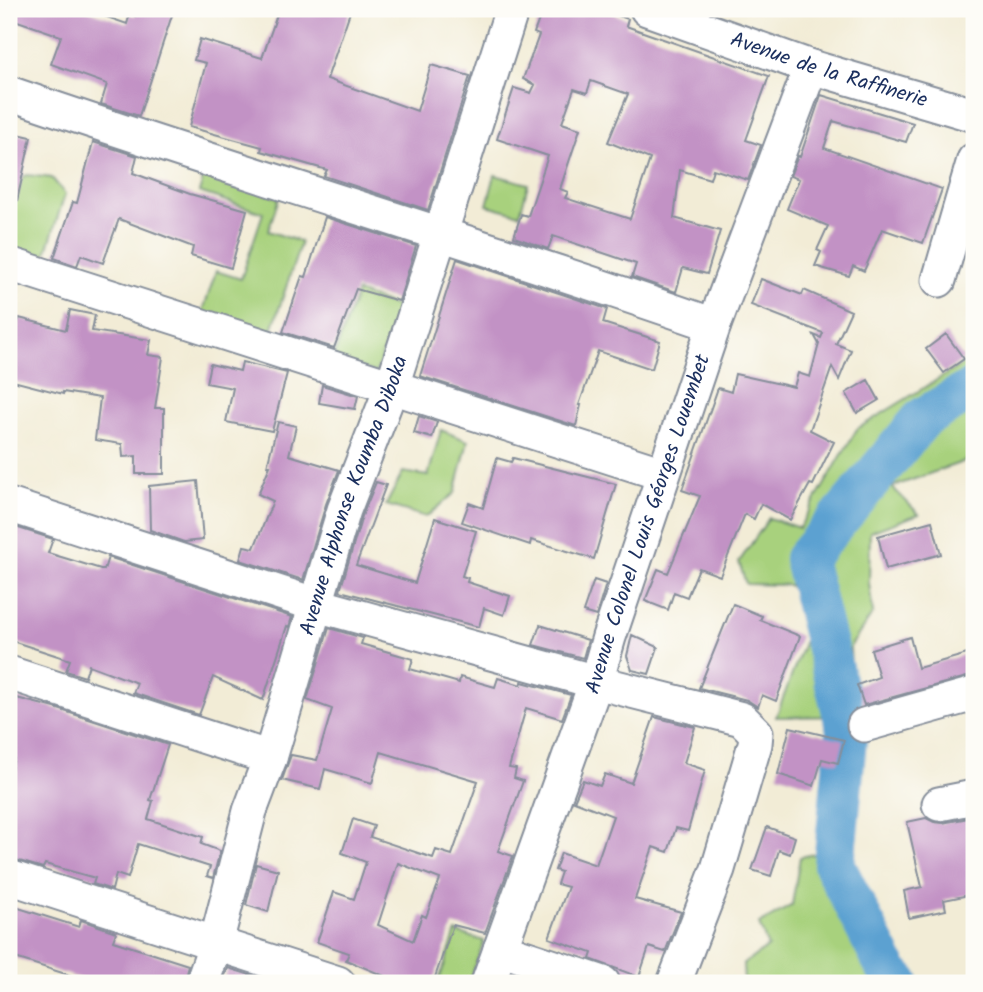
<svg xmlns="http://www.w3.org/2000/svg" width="983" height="992" viewBox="0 0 983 992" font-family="Kalam,sans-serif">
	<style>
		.green { fill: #a8d17d; stroke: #62806e; stroke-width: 2 }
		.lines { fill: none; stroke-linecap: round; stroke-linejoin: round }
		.river { stroke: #5ca1d1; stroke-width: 42 }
		.building { fill: #c292c5; fill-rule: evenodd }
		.minor-casing { stroke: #868e9a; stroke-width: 37 }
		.minor { stroke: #fff; stroke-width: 33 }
		.labels { text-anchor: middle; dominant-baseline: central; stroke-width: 7; stroke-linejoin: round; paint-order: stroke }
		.street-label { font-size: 21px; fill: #1b2f5e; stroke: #fdfcf7 }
	</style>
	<rect width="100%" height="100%" fill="#fdfcf7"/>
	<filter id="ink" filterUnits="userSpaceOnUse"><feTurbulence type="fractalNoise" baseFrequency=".0143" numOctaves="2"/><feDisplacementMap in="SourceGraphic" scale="14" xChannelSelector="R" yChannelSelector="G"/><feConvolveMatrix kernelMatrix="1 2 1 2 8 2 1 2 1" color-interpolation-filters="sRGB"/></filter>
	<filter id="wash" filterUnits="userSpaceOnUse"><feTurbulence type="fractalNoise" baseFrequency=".00686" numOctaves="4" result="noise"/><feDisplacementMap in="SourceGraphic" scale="28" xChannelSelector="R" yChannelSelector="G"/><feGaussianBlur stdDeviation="1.57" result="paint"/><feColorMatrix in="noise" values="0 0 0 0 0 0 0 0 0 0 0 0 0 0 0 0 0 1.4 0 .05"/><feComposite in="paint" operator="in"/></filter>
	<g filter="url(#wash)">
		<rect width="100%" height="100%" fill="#f2ecd6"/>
		<path class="green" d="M205,174L279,198L268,231L301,242L269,339L201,317L216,271L241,279L263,213L199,192Z
			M27,175L52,178L65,194L45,257L9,253V189L10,185Z
			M495,175L528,184L520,214L487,205Z
			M357,292L399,307L376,373L333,358Z
			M974,357V434L971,436L974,445V458L892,487L919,514L870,532L869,583L873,613L850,647L853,716L776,717L811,624L808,604L789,585L746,584L739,562L769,518L799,528L857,429Z
			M441,430L468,441L455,493L426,517L386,505L403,472L428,476Z
			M818,853L834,903L869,964L889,983H744L743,964L768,947L759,924L792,905L800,857Z
			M456,932L484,941L469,983H438Z"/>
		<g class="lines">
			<path class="river" d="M899,983L889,973L834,865L847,729L805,559L923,418L974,388"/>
		</g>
		<g id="blocks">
			<path class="building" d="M9,9H84L127,24L130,14L135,16L137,9H174L139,116L101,104L107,84L51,64L61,36L9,18Z
				M279,9H351L327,79L417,111L431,65L470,76L428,210L324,176L327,170L261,151L262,147L189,127L206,63L194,60L200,39L262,58Z
				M543,9H599L628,19L626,26L769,76L746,140L761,145L748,180L713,169L710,179L680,170L674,218L720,231L707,274L683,268L676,292L632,277L636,264L553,236L548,249L514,237L521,214L528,216L548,156L497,139L514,88L531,93L535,85L523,79L539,35L534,33ZM591,81L628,94L608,142L650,159L630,219L565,198L568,192L560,189L580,129L562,123L574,89L587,93Z
				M821,95L913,123L906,142L833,121L824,148L942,189L923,243L882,229L864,271L853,266L849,276L815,266L821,252L817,250L828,226L787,209L799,179L790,176L798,156L800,157Z
				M9,132L31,137L17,201L9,200Z
				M93,142L137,156L133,173L190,194L247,210L231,268L191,256L193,247L119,219L103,263L81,255L77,266L54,258L73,202L77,203Z
				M325,217L416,246L399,301L356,289L334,348L283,332L302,276L306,277Z
				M457,259L607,309L603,323L660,341L652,369L598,351L579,405H581L576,426L420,376Z
				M761,279L802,295L804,290L851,311L836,344L851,350L839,380L832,367L810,430L834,442L813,485L810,484L790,520L761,504L754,519L745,514L720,576L699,568L687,597L674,592L668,610L645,601L658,569L668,573L700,496L682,490L718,388L731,392L735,374L794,387L798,373L810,377L819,344L814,335L821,338L823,333L751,305Z
				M70,310L95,315L92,331L151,340L148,355L163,357L155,408H164V474H136V456L123,457L122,444L95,440L100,398L63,392V394L9,380V356L19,318L66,330Z
				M946,334L964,359L944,373L926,349Z
				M242,362L287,373L272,431L226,422L233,388L206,383L210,364L240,371Z
				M868,380L879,400L857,413L846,393Z
				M322,385L358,396L355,409L319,403Z
				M419,416L437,422L432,438L414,433Z
				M278,422L296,426L289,455L339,470L326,504L303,580L240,560L244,546L254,548L273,501L258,494L270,466H267Z
				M497,458L511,462L513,458L616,484L594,559L531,540L530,545L462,522L469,503L483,508Z
				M198,481L203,540L184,542L150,530L149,486Z
				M376,482L386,485L356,565L415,583L435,518L476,531L462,576L468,578L467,582L510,596L504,615L484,608L479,627L340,591L362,516Z
				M932,521L941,554L886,569L878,536Z
				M9,525L53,539L48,553L104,570L108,557L292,617L289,627L287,626L263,700L213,677L199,715L133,693L137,683L89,665L85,677L66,671L70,660L9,640Z
				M594,580L606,584L596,616L583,612Z
				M733,604L762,616L760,620L800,636L776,701L762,695L758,707L747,700L699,688Z
				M540,625L588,640L583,658L533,645Z
				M329,628L363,638L361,644L413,659L410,669L459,683L460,677L495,687L498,678L521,685L522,682L571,695L562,719L526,708L509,768L516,769L514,778L523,781L498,851L513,856L485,933L453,925L433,983H401L346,960L349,953L317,942L334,892L354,899L366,862L342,853L353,819L374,826L370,837L433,858L436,850L452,855L478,781L381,752L372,783L325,769L320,789L282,780L291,755L317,760L332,709L307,700ZM398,863L440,879L426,917L422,915L413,941L378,925Z
				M632,635L658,647L649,674L632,670L627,656Z
				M910,637L918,668L974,652V675L864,705L857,685L879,677L871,649Z
				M9,696L55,708L168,745L150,800L153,801L148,819L203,837L201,844L220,851L213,878L207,876L210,867L138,844L128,878L116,874L112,890L93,884L95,878L45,864L43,868L9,858V777L14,759L9,758Z
				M654,717L695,727L684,763L705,770L688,831L676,828L668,852L653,847L635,899L681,912L665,952L649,947L639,977L590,959L592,953L549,938L568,887L557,884L561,872L555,870L561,853L596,865L613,816L574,801L583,780L600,786L605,774L631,783Z
				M790,727L844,740L838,763L822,759L814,786L778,774Z
				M974,817V894L944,900L946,910L909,918L904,891L922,887L907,822L926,818L934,822L942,823Z
				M767,827L795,837L790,854L779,850L771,876L752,870Z
				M256,864L278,870L268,912L246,905Z
				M9,905L79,927L81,920L116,932L113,941L188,965L183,983H94L9,956Z
				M228,968L276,983H222Z"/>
		</g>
	</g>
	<g filter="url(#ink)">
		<use href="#blocks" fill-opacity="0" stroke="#868e9a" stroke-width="2"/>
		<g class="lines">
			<defs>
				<g id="minor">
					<path id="s1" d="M647,9L811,67L974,115"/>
					<path d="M9,93C243,174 480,243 714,325"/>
					<path d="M9,264L663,474"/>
					<path d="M939,280L974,160"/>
					<path d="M9,505L317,605L596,682L742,719L756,733L755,744L718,869L674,983"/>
					<path d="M9,673L270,758"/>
					<path d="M864,725L974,694"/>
					<path d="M939,804L974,797"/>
					<path d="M9,877L338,983"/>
					<path d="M500,949L603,983"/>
					<path id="s2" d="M202,983L216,943L250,811L270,758L344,510L392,386L512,9"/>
					<path id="s3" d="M488,983L596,682L609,637L714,325L811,67"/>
				</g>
			</defs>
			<use href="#minor" class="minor-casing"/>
			<use href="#minor" class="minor"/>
		</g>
	</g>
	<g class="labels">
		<g class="street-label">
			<text stroke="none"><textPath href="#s1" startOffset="192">Avenue de la Raffinerie</textPath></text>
			<text stroke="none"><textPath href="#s2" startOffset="511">Avenue Alphonse Koumba Diboka</textPath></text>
			<text stroke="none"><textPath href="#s3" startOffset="486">Avenue Colonel Louis Géorges Louembet</textPath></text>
		</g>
	</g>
	<rect width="983" height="992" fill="none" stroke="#fdfcf7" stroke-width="35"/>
</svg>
